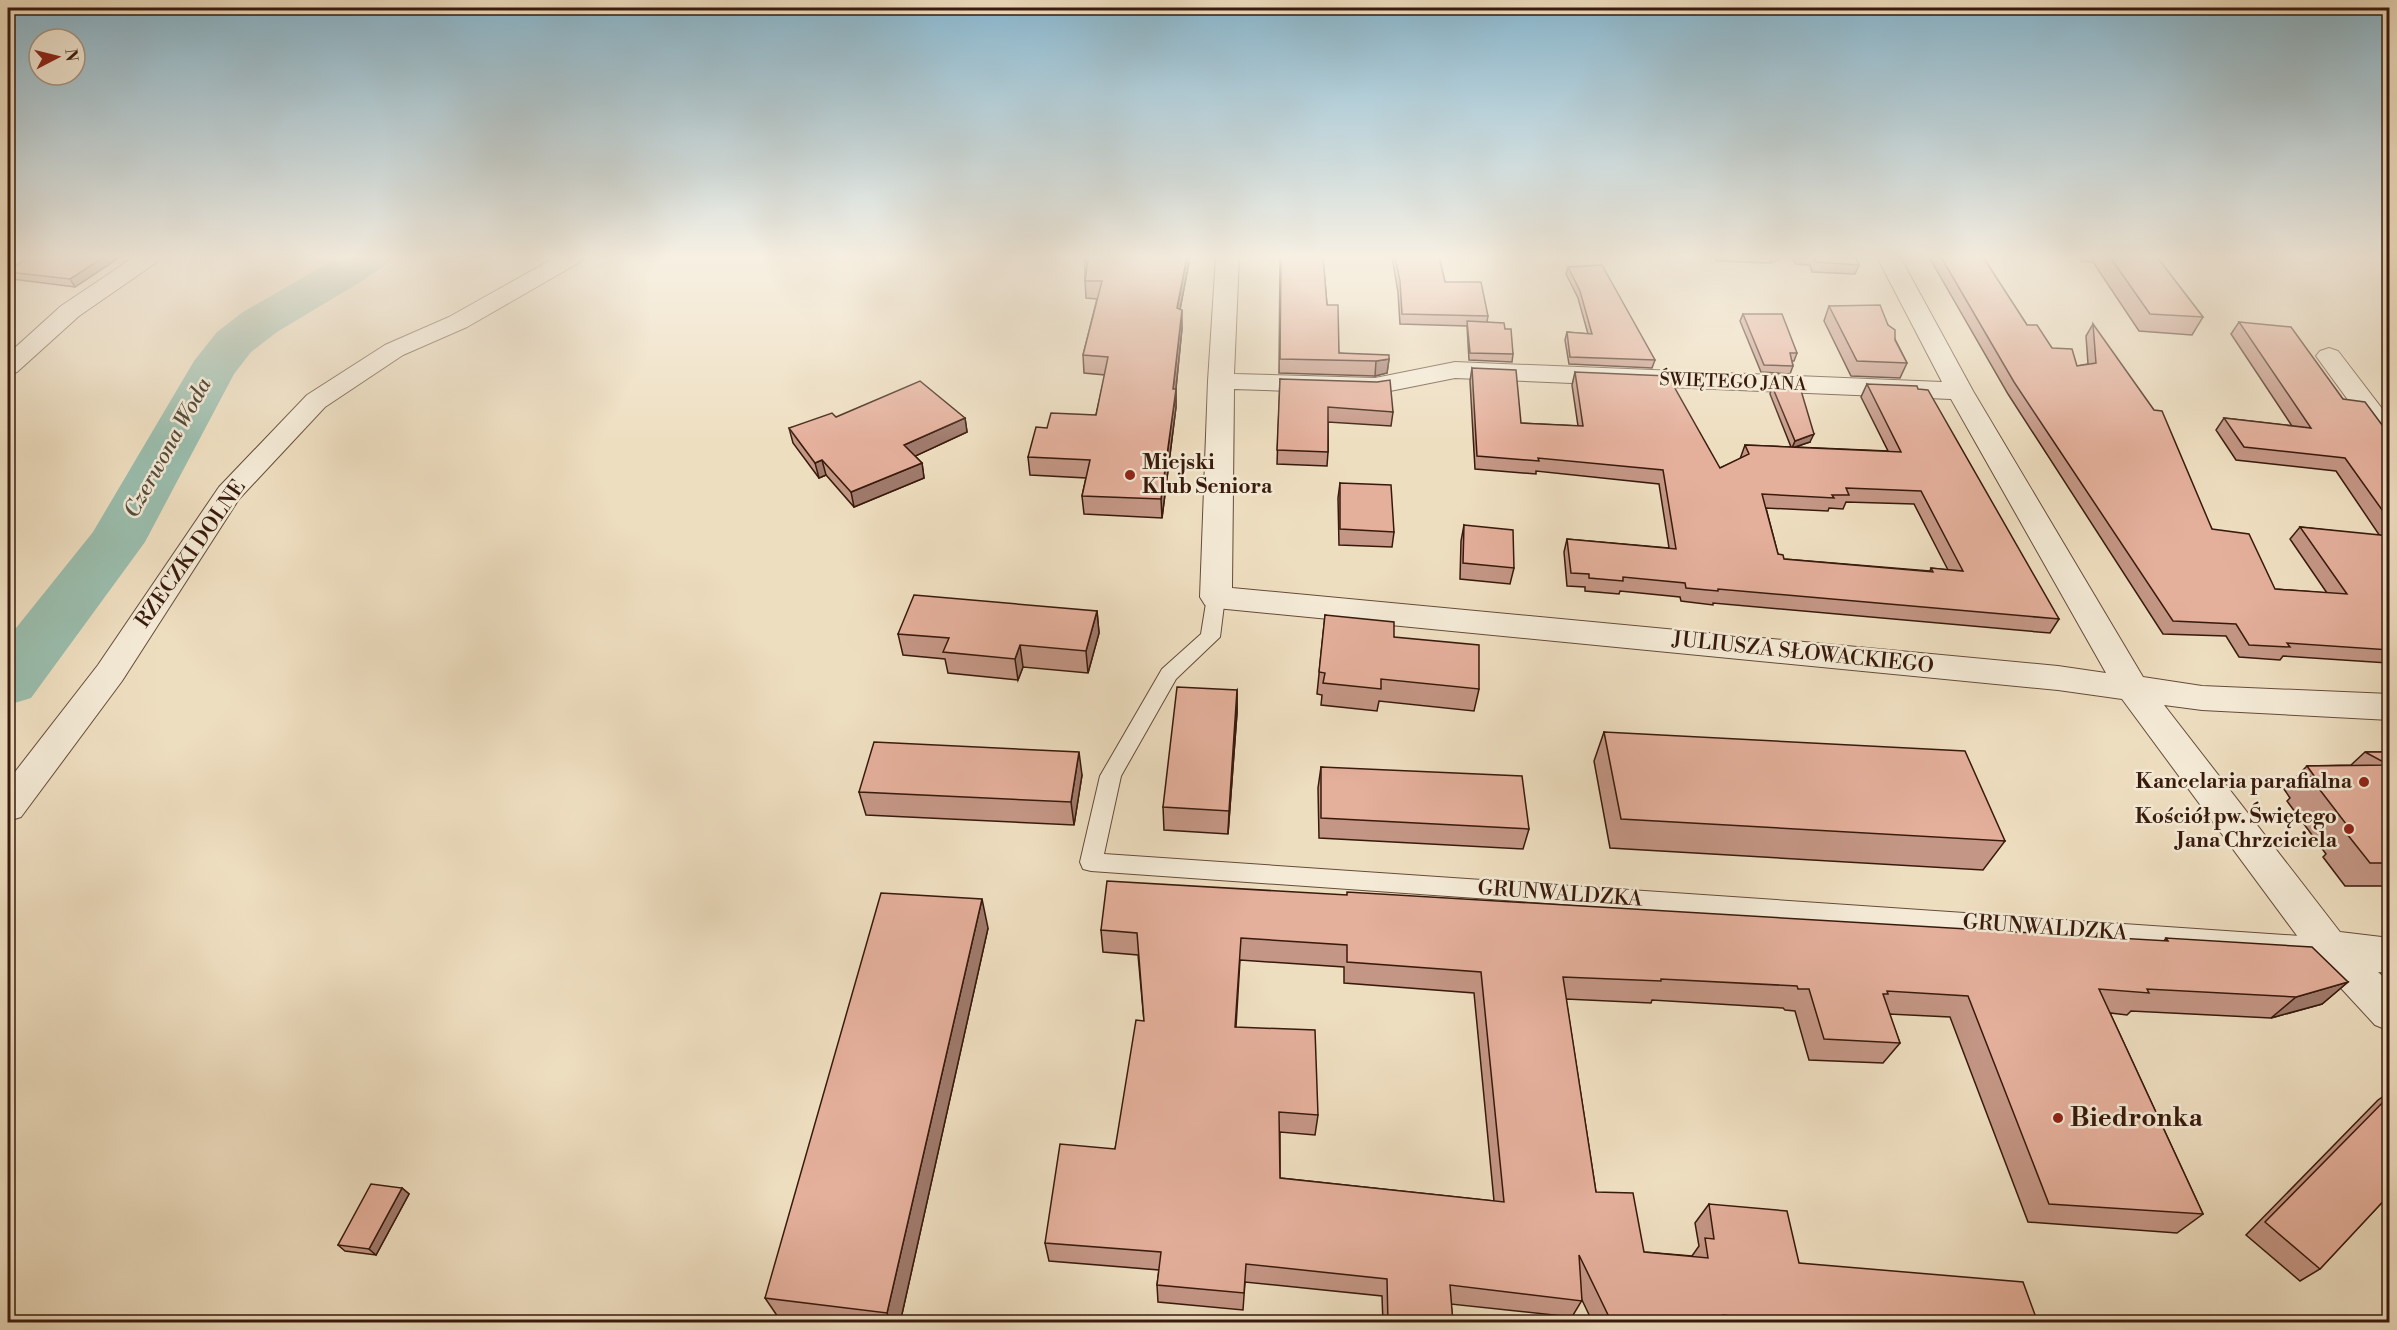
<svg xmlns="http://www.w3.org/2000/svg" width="2397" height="1330" viewBox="0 0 2397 1330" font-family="'Libre Bodoni',serif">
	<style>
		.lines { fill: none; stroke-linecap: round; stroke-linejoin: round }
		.river { fill: #9abdad; fill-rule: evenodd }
		.service-casing { stroke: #664b39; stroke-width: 2 }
		.minor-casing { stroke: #664b39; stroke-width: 2 }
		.service { fill: #f4ead6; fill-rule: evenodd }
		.minor { fill: #f4ead6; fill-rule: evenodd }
		.wall { fill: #c49685; stroke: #381a0c; stroke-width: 1.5; fill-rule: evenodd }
		.shaded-wall { fill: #a07a6c; stroke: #381a0c; stroke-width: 1.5 }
		.building { fill: #e4af9b; stroke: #381a0c; stroke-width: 1.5; fill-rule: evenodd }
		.poi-dot { fill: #8f2418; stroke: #f4ead6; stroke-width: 2 }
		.labels { text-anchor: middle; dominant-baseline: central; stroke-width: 5; stroke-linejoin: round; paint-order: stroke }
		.far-street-label { font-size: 18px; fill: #381a0c; stroke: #f4ead6 }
		.poi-label { font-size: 21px; font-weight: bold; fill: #381a0c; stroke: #f4ead6; text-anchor: end }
		.street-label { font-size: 21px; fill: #381a0c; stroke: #f4ead6 }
		.water-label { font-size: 22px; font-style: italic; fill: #554b3c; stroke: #f4ead6 }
		.near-poi-label { font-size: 26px; font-weight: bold; fill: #381a0c; stroke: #f4ead6; text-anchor: start }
	</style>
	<rect width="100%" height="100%" fill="#eedec0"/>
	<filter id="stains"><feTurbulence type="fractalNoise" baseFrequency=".00333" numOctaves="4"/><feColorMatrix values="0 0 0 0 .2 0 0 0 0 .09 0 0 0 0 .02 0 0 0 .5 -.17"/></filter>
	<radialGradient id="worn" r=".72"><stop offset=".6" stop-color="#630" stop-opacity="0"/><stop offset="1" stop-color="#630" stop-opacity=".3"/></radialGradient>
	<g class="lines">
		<path class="river" d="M339,257H390L384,266L362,281L277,332L251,352L234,374L145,542L31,698L8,705V638L93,532L194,361L217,332L243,312Z"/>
		<defs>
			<path id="service" d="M1216,591L1223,593L1225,597L1220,637L1176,679L1121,776L1104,854L2329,938L2337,941L2341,948L2337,955L2329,958L1091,871L1083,869L1080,862L1100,776L1162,669L1201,634L1207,597L1209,593Z"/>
			<path id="minor" d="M134,257H161L157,262L79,316L17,372L8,375V354L61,306Z
				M556,257H584L580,262L467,327L403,355L325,407L239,499L122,681L21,817L8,821V781L98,665L219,487L307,395L385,345L449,317Z
				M1216,257H1239L1234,374L1375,378L1455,362L1942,382L1877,257H1900L1973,391L2143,677L2202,686L2390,694V720L2202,710L2164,705L2340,932L2390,938V973L2378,972L2390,983V1031L2375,1025L2315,960L2122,699L2058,690L1216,608L1205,605L1200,597L1208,381ZM1455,378L1951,399L2106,673L2058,666L1232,588L1234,389L1375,394Z
				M2329,348L2338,351L2390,419V446L2380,444L2316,356L2320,351Z"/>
		</defs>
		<use href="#service" class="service-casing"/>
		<use href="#minor" class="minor-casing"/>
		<use href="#service" class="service"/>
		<use href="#minor" class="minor"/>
	</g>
	<path class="wall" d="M29,257H120L75,287L12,279L8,274V271Z
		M1085,257H1190L1180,309L1182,328L1176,389V407L1162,518L1084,514L1082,496L1086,478L1030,475L1028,457L1047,428L1096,415L1105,375L1084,373L1083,355L1097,299L1086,298L1085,281Z
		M1280,257H1323L1327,305L1339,353L1389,359L1387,373L1375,376L1279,373Z
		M1392,257H1439L1445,282L1488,316L1487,322L1505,329L1513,354L1512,362L1469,360L1467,326L1400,324L1398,292Z
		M1714,257H1785L1770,263L1716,261Z
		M1792,257H1855L1859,265L1855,274L1812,272L1810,265L1796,264Z
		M1929,257H1983L2027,325L2052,348L2077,366L2088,364L2086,336L2093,324L2212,529L2275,589L2327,593L2290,539L2300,527L2380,536L2336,471L2236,460L2216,430L2224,418L2292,426L2231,334L2239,322L2390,434V661L2388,663L2283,656L2280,660L2239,657L2226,636L2163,634L2008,394Z
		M2081,257H2157L2203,317L2192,335L2139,331L2093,262L2081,261Z
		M1568,267L1655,360L1652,368L1569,364L1565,340L1567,332L1588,334L1578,298L1566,274Z
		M1829,306L1888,325L1907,363L1900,378L1851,376L1824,321Z
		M1743,314L1797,353L1794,361H1792L1793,366L1790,374L1761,372L1740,321Z
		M1472,368L1521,423L1578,426L1572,385L1575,372L1720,468L1740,459L1745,445L1791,447L1770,394L1772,386L1810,442L1795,447L1888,451L1861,397L1867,384L2059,619L2050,633L1713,603V605L1681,601L1680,597L1620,591L1619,594L1585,591V587L1567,586L1564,552L1567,539L1669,548L1659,484L1536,471V474L1475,469L1470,381ZM1846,502L1914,504L1948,570L1931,568L1930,571L1784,559L1778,554L1766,508L1828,511L1829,508L1843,509Z
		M1280,379L1393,412L1391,426L1328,422V452L1327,466L1277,464Z
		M836,417L965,418L967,432L915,456L922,463L924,478L854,507L826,475L819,478L793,443L789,428Z
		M1340,483L1394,532L1392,547L1339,545L1338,498Z
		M1464,525L1514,568L1510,584L1460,579L1461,541Z
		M1097,611L1099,633L1088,673L1023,667L1018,680L948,673L945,659L903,655L898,634Z
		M1325,615L1394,637L1479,689L1474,711L1379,701L1377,711L1321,705L1322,695L1317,694Z
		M1237,690V713L1228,834L1164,830L1163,807Z
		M1604,732L2005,841L1983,870L1610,848L1594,761Z
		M2365,752H2390V886H2345L2323,857L2326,854L2287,801L2290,798L2284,789L2307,766L2351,765Z
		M1321,767L1529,829L1523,849L1319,838L1318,788Z
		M1082,775L1074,825L866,815L859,792Z
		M988,928L900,1323H801L780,1320L765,1298Z
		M1101,930L2164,941L2166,938L2348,982L2322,1004L2271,1018L2131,1011L2127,1015L2110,1013L2203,1214L2177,1233L2028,1222L1950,1017L1889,1014L1900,1043L1883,1063L1809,1060L1795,1011L1785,1010L1783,1008L1652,1000L1651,1003L1566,999L1596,1192L1644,1252L1692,1256L1699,1246L1695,1223L1709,1204L1799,1263L2038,1323H1593L1582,1300L1572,1317L1451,1304L1453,1323H1383L1382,1296L1245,1282L1243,1310L1158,1302L1157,1285L1159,1270L1049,1261L1045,1243L1115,1149L1144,1021L1138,955L1103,952ZM1240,960L1344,967V983L1474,993L1494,1201L1280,1178V1132L1315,1135L1318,1115L1236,1027Z
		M2390,1092V1194L2320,1269L2300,1281L2246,1235L2378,1100Z
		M402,1188L409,1194L376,1255L345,1251L338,1245Z"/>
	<path class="shaded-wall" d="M104,257H120L75,287L70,279Z
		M1187,257H1190L1177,325V308Z
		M1772,257H1785L1770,263Z
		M1182,310V328L1174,407L1173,389Z
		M1389,359L1387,373L1375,376L1376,361Z
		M1176,389V407L1162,518L1161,499Z
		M965,418L967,432L907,460L904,445Z
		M1814,434L1810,442L1792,448L1795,441Z
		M822,460L826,475L819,478L815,463Z
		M922,463L924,478L854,507L851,492Z
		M1097,611L1099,633L1088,673L1086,651Z
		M1020,645L1023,667L1018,680L1015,659Z
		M1237,690V713L1228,834L1229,811Z
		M1079,752L1082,775L1074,825L1071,802Z
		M982,899L988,928L900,1323H892L887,1313Z
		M2348,982L2322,1004L2271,1018L2296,997Z
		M402,1188L409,1194L376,1255L369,1249Z"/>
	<path class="building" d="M29,257H104L70,279L8,272V271Z
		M1085,257H1187L1177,308L1182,310L1173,389H1176L1161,499L1082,496L1090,460L1028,457L1036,427L1047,428L1051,413L1096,415L1108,357L1083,355L1102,281H1085L1088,260H1084Z
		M1281,257H1323L1327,305H1338L1339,353L1389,355V359L1376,361L1280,359Z
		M1395,257H1439L1445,282H1481L1488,316L1402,314L1400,281Z
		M1814,257H1855L1859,265L1816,262Z
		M1941,257H1983L2027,325H2037L2052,348L2072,349L2077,366L2096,363L2093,324L2154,410L2162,411L2212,529L2249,534L2275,589L2347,594L2300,527L2390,536V632L2385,631L2390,637V650L2287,643L2290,647L2249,645L2236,624L2173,621L2014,382Z
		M2110,257H2157L2203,317L2150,314Z
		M1602,265L1655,360L1570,357L1567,332L1592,334L1580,291L1568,267Z
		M1880,305L1888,325L1895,330V340L1907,363L1857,361L1829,306Z
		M1743,314H1782L1797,353H1790L1793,366L1764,365Z
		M1467,321L1504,323L1505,329H1511L1513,354L1470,353Z
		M2239,322L2291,327L2343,399L2365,402L2388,433L2390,434V521L2345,458L2244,447L2224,418L2311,428Z
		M1472,368L1516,370L1521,423L1583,426L1575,372L1668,376L1720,468L1749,454L1745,445L1901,452L1867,384L1917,386L1918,389L1928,390L2059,619L1718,589V591L1686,588L1685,583L1623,577V581L1589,578V574L1571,573L1567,539L1676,549L1663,470L1538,458L1539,461L1477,456ZM1846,488L1921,491L1963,571L1931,568L1933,572L1784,559L1783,555L1778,554L1762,494L1834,498L1832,495H1849Z
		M1280,379L1377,382L1390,380L1393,412L1328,407V452L1277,450Z
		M920,381L965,418L904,445L922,463L851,492L822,460L815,463L789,428L832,413L836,417Z
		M1772,386L1800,387L1814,434L1795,441Z
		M1340,483L1391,485L1394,532L1340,529Z
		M1464,525L1513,530L1514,568L1463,563Z
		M914,595L1097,611L1086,651L1020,645L1015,659L943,652L949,638L898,634Z
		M1325,615L1394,622V637L1479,645V689L1381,679V689L1323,683L1325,673L1319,672Z
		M1177,687L1237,690L1229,811L1163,807Z
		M1604,732L1965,751L2005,841L1621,819Z
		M874,742L1079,752L1071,802L859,792Z
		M2365,752H2390V863H2370L2347,834L2353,833L2310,777H2315L2307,766L2389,765Z
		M1321,767L1522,776L1529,829L1321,818Z
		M1107,881L1347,895V892L2168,941L2166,938L2312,947L2348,982L2296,997L2147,989L2149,993L2099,989L2203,1214L2049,1204L1968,996L1887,991L1888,994H1883L1900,1043L1824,1039L1809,989H1798L1797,986L1661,979V981L1563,977L1596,1192L1633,1193L1644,1252L1708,1258L1705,1238L1714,1239L1709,1204L1787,1211L1799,1263L2023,1282L2038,1323H1797L1723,1315L1724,1323H1612L1579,1255L1582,1301L1450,1285L1453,1323H1388L1387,1279L1246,1264L1244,1293L1157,1285L1161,1252L1045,1243L1060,1144L1115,1149L1136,1020L1144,1021L1137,933L1101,930ZM1241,938L1347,945V962L1481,972L1504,1202L1280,1178L1279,1112L1318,1115L1315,1030L1235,1027Z
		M881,893L982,899L887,1313L765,1298Z
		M2390,1095V1194L2320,1269L2265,1222Z
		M371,1184L402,1188L369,1249L338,1245Z"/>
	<linearGradient id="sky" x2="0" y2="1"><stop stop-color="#89b8d0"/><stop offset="0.58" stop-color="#f7f0e3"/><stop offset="1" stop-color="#f7f0e3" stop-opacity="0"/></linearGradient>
	<rect width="2397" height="443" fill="url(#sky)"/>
	<g class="poi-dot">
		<circle cx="1130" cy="475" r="6"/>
		<circle cx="2364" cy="782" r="6"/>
		<circle cx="2349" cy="829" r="6"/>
		<circle cx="2058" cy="1118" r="6"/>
	</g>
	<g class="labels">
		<g class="far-street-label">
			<text transform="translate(1733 382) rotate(2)">ŚWIĘTEGO JANA</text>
		</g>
		<g class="poi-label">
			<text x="1142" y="463" text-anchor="start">Miejski<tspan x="1142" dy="24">Klub Seniora</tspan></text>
			<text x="2352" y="782">Kancelaria parafialna</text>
			<text x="2337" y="817">Kościół pw. Świętego<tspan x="2337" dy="24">Jana Chrzciciela</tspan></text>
		</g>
		<g class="street-label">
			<text transform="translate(191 554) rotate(-55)">RZECZKI DOLNE</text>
			<text transform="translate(1803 653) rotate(6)">JULIUSZA SŁOWACKIEGO</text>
			<text transform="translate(1560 894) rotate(4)">GRUNWALDZKA</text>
			<text transform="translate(2045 928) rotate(4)">GRUNWALDZKA</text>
		</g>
		<g class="water-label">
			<text transform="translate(168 448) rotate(-61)">Czerwona Woda</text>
		</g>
		<g class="near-poi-label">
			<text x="2070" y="1118">Biedronka</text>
		</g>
	</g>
	<rect width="2397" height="1330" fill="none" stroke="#eedec0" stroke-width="30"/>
	<rect x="9" y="9" width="2379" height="1312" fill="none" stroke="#381a0c" stroke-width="3"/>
	<rect x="15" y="15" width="2367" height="1300" fill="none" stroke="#381a0c" stroke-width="1.5"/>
	<g transform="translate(57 57) rotate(83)"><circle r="28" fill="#f4ead6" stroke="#a99785" stroke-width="1.5"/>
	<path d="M0-4.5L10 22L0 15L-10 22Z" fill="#8f2418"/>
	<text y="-9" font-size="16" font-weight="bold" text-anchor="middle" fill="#381a0c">N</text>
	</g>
	<rect width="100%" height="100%" filter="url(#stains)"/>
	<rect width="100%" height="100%" fill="url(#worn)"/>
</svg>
